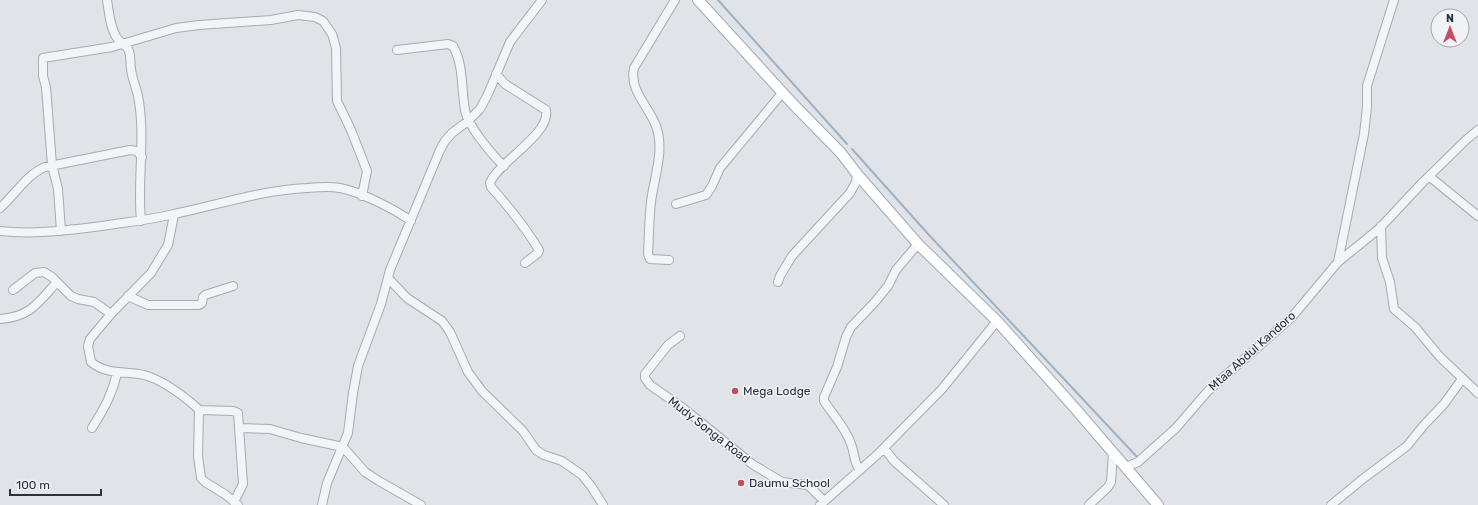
<svg xmlns="http://www.w3.org/2000/svg" width="1478" height="505" viewBox="0 0 1478 505" font-family="Rubik,sans-serif">
	<style>
		.lines { fill: none; stroke-linecap: round; stroke-linejoin: round }
		.stream { stroke: #9eb1c5; stroke-width: 2 }
		.minor-casing { stroke: #a6aab2; stroke-width: 10 }
		.major-casing { stroke: #a1a8b3; stroke-width: 12 }
		.minor { stroke: #f3f4f7; stroke-width: 8 }
		.major { stroke: #fff; stroke-width: 10 }
		.poi-dot { fill: #c34f62; stroke: #f0f2f6; stroke-width: 1.5 }
		.labels { text-anchor: middle; dominant-baseline: central; stroke-width: 3; stroke-linejoin: round; paint-order: stroke }
		.street-label { font-size: 12px; fill: #2a323e; stroke: #f0f2f6 }
		.poi-label { font-size: 12px; fill: #2a323e; stroke: #f0f2f6; text-anchor: start }
	</style>
	<rect width="100%" height="100%" fill="#e0e3e8"/>
	<g class="lines">
		<path class="stream" d="M718,0L847,144
			M852,149L929,235L1138,458"/>
		<defs>
			<path id="minor" d="M107,0C109,12 110,28 117,38C120,43 127,45 129,51C131,57 130,64 131,69C132,78 136,87 138,96C146,137 137,179 141,221
				M397,50L448,44L453,46C464,66 461,88 465,110C468,126 492,155 504,166
				M496,74L505,84L546,110C551,134 498,162 490,183L491,187C509,207 525,227 539,250L538,253L525,263
				M1430,177L1478,216
				M676,204L706,195L712,186L720,168L783,92
				M0,208C15,195 26,175 45,167L130,150L137,151L142,157
				M174,215L168,245L151,273L111,314L90,339L88,346L91,362C107,375 125,371 144,375C163,380 181,394 195,406L199,410L198,456L201,478L205,482L226,495L238,505
				M1381,226L1382,258L1390,282L1394,309L1415,327L1440,357L1478,393
				M0,231C34,235 68,230 102,226C126,222 150,220 174,214C218,205 262,190 307,188C318,187 330,186 340,188C361,192 394,209 411,221
				M61,231L58,189L52,165L46,87L43,76V58L112,47L176,28L199,25L271,20L298,15L315,17L323,21L332,34L336,48L337,101L351,130L367,171L362,196
				M669,260L650,259L648,254C649,237 649,219 651,202C654,177 665,151 656,126C649,106 629,91 634,68L675,0
				M1338,262L1364,134L1367,107V86L1394,0
				M388,278L407,298L442,321L450,332L468,372L482,391L523,431L536,450L544,455L562,461L582,475L591,486L603,505
				M778,282L780,276L792,256L850,193L856,182L857,174
				M13,290L35,273L44,272L52,277L71,296L78,299L94,302L111,314
				M128,296L148,305H199L202,303L203,297L205,295L233,286
				M0,319C30,317 38,303 57,282
				M680,336L668,345L645,374V378L650,385L683,408L752,464L782,482L808,485L824,501
				M199,410L233,411L238,413L243,484L234,502
				M92,428C104,409 112,395 117,373
				M239,428L270,429L301,438L343,447L365,472L379,481L421,505
				M884,448L894,461L944,505
				M1126,467L1138,462L1176,428L1208,391L1292,317L1338,262L1380,228L1422,183L1467,139L1478,130
				M860,470C853,462 855,453 851,444C846,428 833,415 824,401V397L837,367L846,337L851,327L874,303L888,286L896,270L918,244
				M322,505L327,483L348,433L353,393L358,366L381,304L390,270L440,150L445,141L452,133L468,121L480,109L488,94L510,42L542,0
				M820,505L878,454L942,389L997,321
				M1089,505L1108,487L1111,482L1113,453
				M1331,505L1364,478L1407,446L1424,425L1444,404L1462,379"/>
			<path id="major" d="M698,0L793,104L841,153L857,174L918,244L997,321L1073,406L1158,505"/>
		</defs>
		<use href="#minor" class="minor-casing"/>
		<use href="#major" class="major-casing"/>
		<use href="#minor" class="minor"/>
		<use href="#major" class="major"/>
	</g>
	<g class="poi-dot">
		<circle cx="735" cy="391" r="4"/>
		<circle cx="741" cy="483" r="4"/>
	</g>
	<g class="labels">
		<g class="street-label">
			<text transform="translate(1252 351) rotate(-42)">Mtaa Abdul Kandoro</text>
			<text transform="translate(709 430) rotate(38)">Mudy Songa Road</text>
		</g>
		<g class="poi-label">
			<text x="743" y="391">Mega Lodge</text>
			<text x="749" y="483">Daumu School</text>
		</g>
	</g>
	<g transform="translate(1450 28)"><circle r="19" fill="#f0f2f6" stroke="#a1a5ac"/>
	<path d="M0-3L7 15L0 10L-7 15Z" fill="#c34f62"/>
	<text y="-6" font-size="11" font-weight="bold" text-anchor="middle" fill="#2a323e">N</text>
	</g>
	<path d="M10 489v6h91v-6" fill="none" stroke="#2a323e" stroke-width="2"/>
	<text x="16" y="489" font-size="12" fill="#2a323e" stroke="#f0f2f6" stroke-width="3" paint-order="stroke">100 m</text>
</svg>
